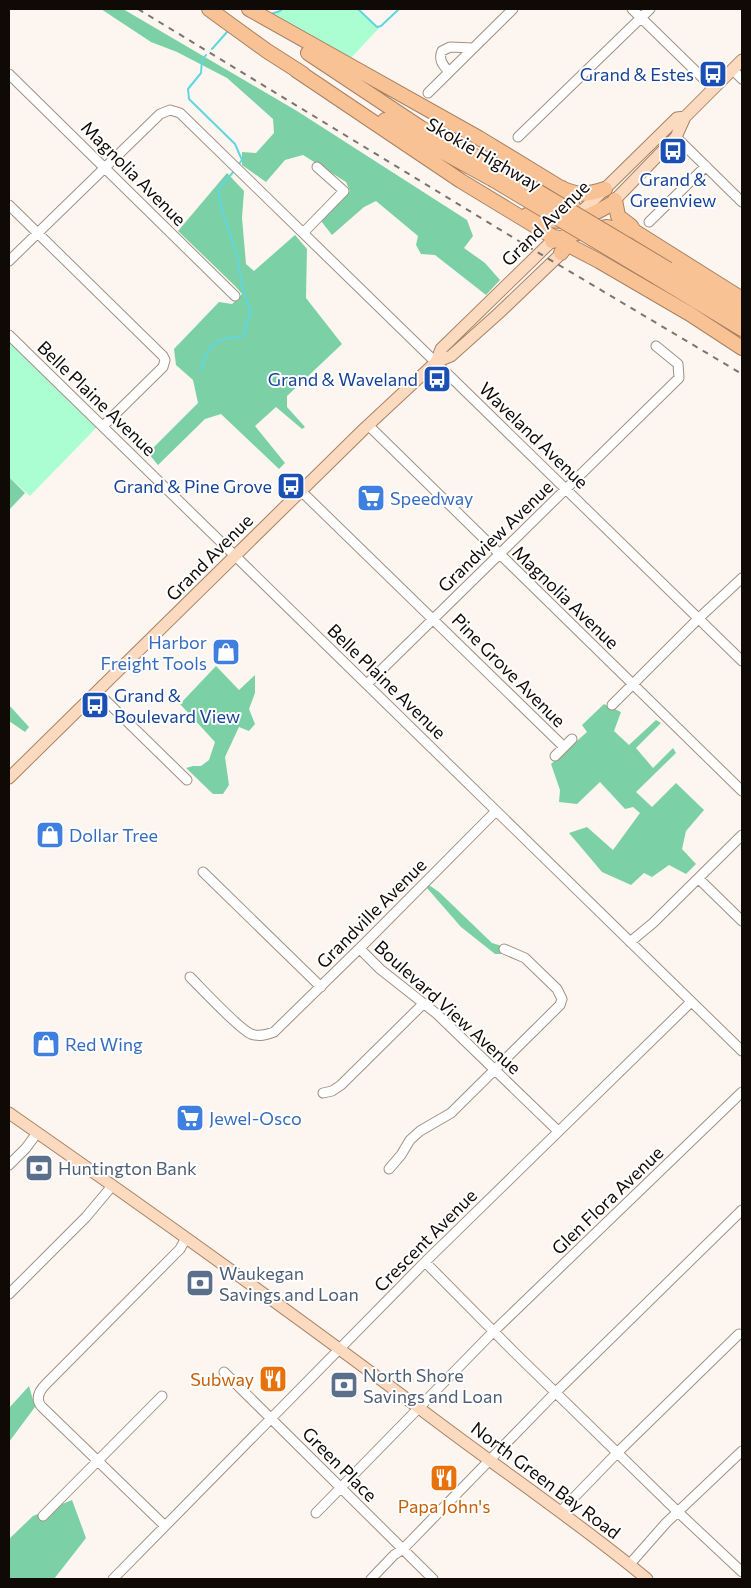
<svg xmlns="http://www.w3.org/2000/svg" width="751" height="1588" viewBox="0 0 751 1588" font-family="Commissioner,sans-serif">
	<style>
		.green { fill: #abfed2 }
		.forest { fill: #7bd1a5 }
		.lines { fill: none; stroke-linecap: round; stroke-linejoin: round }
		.stream { stroke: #61d6df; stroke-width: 2 }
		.minor-casing { stroke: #a19082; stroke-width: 11 }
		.major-casing { stroke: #a78263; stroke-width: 13 }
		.highway-casing { stroke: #a78263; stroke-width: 16 }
		.minor { stroke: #fff; stroke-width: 9 }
		.major { stroke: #fbdabf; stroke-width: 11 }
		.highway { stroke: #f8c295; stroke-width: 14 }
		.rail { stroke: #7b746f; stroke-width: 2; stroke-dasharray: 6 6; stroke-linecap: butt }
		.highway-bridge-casing { stroke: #a78263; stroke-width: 16; stroke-linecap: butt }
		.highway-bridge { stroke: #f8c295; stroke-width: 14 }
		.labels { text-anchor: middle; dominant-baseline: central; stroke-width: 4; stroke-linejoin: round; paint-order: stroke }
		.transit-label { font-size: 18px; fill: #164399; stroke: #fff; text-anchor: end }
		.street-label { font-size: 18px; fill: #100a06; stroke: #fff }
		.shop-label { font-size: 18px; fill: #366cbe; stroke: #fff; text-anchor: start }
		.service-label { font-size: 18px; fill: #4e5e75; stroke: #fff; text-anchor: start }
		.food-label { font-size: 18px; fill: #c56008; stroke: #fff; text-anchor: end }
	</style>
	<rect width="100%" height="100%" fill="#fdf6f0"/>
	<path class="green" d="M282,9H358L377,27L381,26L349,60L271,14L280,11Z
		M9,342L97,427L30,496L9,477Z"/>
	<path class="forest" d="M101,9H123L297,111L467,220L473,236L464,248L485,263L500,280L486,295L435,255L421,254L416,245L418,236L376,201L364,207L332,235L321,221L350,191L346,182L303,155L285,160L266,182L242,165V152L256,153L274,133L273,119L227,78L177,52L151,42Z
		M227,173L244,191L242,218L246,264L254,271L295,235L307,249L306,298L342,344L287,396V407L305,427L302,429L276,407L255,426L285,463L279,469L221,414L205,419L158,465L148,453L198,403L193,380L176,365L174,349L219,302L232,304L242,294L235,286L178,231Z
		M9,477L25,493L9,510Z
		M216,666L239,690L255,675V693L249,709L255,724L249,731L239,727L225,757L229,785L223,794H213L186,768L193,766H201L209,760L215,742L180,704Z
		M604,704L621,712L614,731L629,745L656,720L661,723L636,748L653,768L673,748L676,753L636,792L652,807L676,783L704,810L686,831L682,849L696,864L686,874L669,865L652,877L644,873L631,885L602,872L569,833L587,827L613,850L640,813L633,807L625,809L600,782L577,804L559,802L560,790L551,764L587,732L582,725Z
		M9,705L29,727L25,732L9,721Z
		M429,885L439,892L492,943L502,946V954H495L461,927L427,888Z
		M29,1386L35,1407L9,1442V1408Z
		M72,1500L86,1538L54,1579H9V1539L33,1516Z"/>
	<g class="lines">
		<path class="stream" d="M358,9L377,27L381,26L399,9
			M271,14L280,11L282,9
			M212,49L227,32
			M206,55L202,60L201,73L188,89L189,99L235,144L242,160L239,164
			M201,370C209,341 215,340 243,336L246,333L245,327L251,313L243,290L236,252L222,211L218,190L234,171"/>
		<defs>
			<path id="minor" d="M632,9L714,89
				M733,70L742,79
				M449,72C443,65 438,60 442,51L450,47L473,48
				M9,74L235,296
				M428,93L513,9
				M518,137L650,9
				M676,137L742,202
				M9,205L163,356L165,360L163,367L103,426
				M649,222L706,166
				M303,233L344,191L317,167
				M9,261L160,114L170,110L180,113L742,661
				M9,335L742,1051
				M368,425L742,791
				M301,491L564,747
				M367,684L679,378L678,364L656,346
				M97,692L187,780
				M612,705L699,618L742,578
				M555,756L572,739
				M203,872L321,987
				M699,879L742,921
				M630,942L653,923L742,835
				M360,949L380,969L437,1014L558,1131
				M190,977C202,989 239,1029 251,1034C259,1037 266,1035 274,1032L366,942L496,811
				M323,1093L332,1091L341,1085L424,1003
				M9,1165L26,1148L37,1133
				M389,1169L401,1155L410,1140L420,1131L451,1113L560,1005L562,999L557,989L525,958L504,949
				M425,1262L513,1351L678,1512L742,1572
				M9,1294L86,1217L112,1186
				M224,1372L433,1579
				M560,1512L618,1452L739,1334
				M316,1513L494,1331L742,1092
				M43,1516L162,1396
				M165,1526L41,1406C35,1398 40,1390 46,1384L180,1249L186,1238
				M629,1565L666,1523L742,1451
				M113,1579L425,1262L691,1002
				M371,1579L394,1555L403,1549L556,1392L742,1210"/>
			<path id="major" d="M610,205L676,137L685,117L742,60
				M572,221L677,118L685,117
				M436,362L441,349L557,236
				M9,778L364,429L436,362L451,356L499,313L567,248
				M9,1113C157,1216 303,1321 447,1429C514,1479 583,1526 647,1579"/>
			<path id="highway" d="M209,9L267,51L303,74
				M249,9L479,138L561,188C579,196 586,195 605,189
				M308,53L421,128L502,170
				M296,70L461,181L555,238L599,261L690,314L742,348
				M385,120L492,179
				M615,200L618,216L631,226L634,231
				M527,215C564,225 577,224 611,204
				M552,241L573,234L606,227L634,231L742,299
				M561,253C578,228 582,212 562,188
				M668,269L742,314
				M658,278L742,329"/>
		</defs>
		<use href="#minor" class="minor-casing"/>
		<use href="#major" class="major-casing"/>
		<use href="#highway" class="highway-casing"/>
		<use href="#minor" class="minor"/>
		<use href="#major" class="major"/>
		<use href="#highway" class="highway"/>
		<path class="rail" d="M138,9L527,246L742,374"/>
		<defs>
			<path id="highway-bridge" d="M502,170L668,269
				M492,179L658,278"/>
		</defs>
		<use href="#highway-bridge" class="highway-bridge-casing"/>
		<use href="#highway-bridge" class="highway-bridge"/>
	</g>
	<defs>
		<symbol id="bus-square" viewBox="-11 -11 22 22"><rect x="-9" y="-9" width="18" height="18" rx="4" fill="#1a4fb4" stroke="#fff"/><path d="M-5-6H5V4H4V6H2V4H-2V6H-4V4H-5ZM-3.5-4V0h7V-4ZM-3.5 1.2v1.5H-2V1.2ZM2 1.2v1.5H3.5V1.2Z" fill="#fff"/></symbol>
		<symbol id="supermarket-square" viewBox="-11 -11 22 22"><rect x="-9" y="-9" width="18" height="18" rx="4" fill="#3f7fe0" stroke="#fff"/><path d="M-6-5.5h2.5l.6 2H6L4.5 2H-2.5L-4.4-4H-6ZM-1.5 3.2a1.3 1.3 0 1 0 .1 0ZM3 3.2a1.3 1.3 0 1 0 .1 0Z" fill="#fff"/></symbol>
		<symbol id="shop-square" viewBox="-11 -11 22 22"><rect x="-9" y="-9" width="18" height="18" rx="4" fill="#3f7fe0" stroke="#fff"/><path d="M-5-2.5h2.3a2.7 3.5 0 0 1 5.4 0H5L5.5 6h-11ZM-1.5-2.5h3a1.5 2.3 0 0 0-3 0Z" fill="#fff"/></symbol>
		<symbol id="bank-square" viewBox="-11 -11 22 22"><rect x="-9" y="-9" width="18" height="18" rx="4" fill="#5c6f8a" stroke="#fff"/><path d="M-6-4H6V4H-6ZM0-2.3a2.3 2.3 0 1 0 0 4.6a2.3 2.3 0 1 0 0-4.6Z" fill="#fff"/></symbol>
		<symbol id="restaurant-square" viewBox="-11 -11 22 22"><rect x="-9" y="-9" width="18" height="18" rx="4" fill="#e8710a" stroke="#fff"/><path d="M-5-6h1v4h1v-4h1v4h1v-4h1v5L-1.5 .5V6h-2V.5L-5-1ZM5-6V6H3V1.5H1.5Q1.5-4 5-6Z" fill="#fff"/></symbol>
	</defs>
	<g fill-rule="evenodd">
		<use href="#bus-square" x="697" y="58" width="32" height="32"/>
		<use href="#bus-square" x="657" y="135" width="32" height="32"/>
		<use href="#bus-square" x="421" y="363" width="32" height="32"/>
		<use href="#bus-square" x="275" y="470" width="32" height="32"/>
		<use href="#supermarket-square" x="355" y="482" width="32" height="32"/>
		<use href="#shop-square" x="210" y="636" width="32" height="32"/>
		<use href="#bus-square" x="79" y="689" width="32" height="32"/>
		<use href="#shop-square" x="34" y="819" width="32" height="32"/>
		<use href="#shop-square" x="30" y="1028" width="32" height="32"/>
		<use href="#supermarket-square" x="174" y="1102" width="32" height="32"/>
		<use href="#bank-square" x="23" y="1152" width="32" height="32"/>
		<use href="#bank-square" x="184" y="1267" width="32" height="32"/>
		<use href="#restaurant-square" x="257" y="1363" width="32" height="32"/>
		<use href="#bank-square" x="328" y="1369" width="32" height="32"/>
		<use href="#restaurant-square" x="428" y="1462" width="32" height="32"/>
	</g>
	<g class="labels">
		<g class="transit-label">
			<text x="694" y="74">Grand &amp; Estes</text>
			<text x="673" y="179" text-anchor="middle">Grand &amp;<tspan x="673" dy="21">Greenview</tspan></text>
			<text x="418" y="379">Grand &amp; Waveland</text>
			<text x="272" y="486">Grand &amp; Pine Grove</text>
			<text x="114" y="695" text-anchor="start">Grand &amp;<tspan x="114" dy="21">Boulevard View</tspan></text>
		</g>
		<g class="street-label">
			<text transform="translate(484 154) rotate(30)">Skokie Highway</text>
			<text transform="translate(134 173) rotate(45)">Magnolia Avenue</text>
			<text transform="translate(545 223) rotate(-44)">Grand Avenue</text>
			<text transform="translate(97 398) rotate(44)">Belle Plaine Avenue</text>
			<text transform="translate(534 435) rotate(44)">Waveland Avenue</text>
			<text transform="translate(495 536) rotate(-44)">Grandview Avenue</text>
			<text transform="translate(209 557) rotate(-45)">Grand Avenue</text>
			<text transform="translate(566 597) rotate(44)">Magnolia Avenue</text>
			<text transform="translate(509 670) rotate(45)">Pine Grove Avenue</text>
			<text transform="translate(387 681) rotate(44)">Belle Plaine Avenue</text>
			<text transform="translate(371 913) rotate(-45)">Grandville Avenue</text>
			<text transform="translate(448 1007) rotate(42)">Boulevard View Avenue</text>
			<text transform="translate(607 1200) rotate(-44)">Glen Flora Avenue</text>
			<text transform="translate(425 1240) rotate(-45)">Crescent Avenue</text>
			<text transform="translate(340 1464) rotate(45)">Green Place</text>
			<text transform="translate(546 1480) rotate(37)">North Green Bay Road</text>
		</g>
		<g class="shop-label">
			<text x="390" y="498">Speedway</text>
			<text x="207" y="642" text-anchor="end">Harbor<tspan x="207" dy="21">Freight Tools</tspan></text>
			<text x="69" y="835">Dollar Tree</text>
			<text x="65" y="1044">Red Wing</text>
			<text x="209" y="1118">Jewel-Osco</text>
		</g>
		<g class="service-label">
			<text x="58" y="1168">Huntington Bank</text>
			<text x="219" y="1273">Waukegan<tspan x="219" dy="21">Savings and Loan</tspan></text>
			<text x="363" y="1375">North Shore<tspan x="363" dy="21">Savings and Loan</tspan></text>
		</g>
		<g class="food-label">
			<text x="254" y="1379">Subway</text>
			<text x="444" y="1506" text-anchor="middle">Papa John's</text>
		</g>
	</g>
	<rect width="751" height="1588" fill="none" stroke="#100a06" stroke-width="20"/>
</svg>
